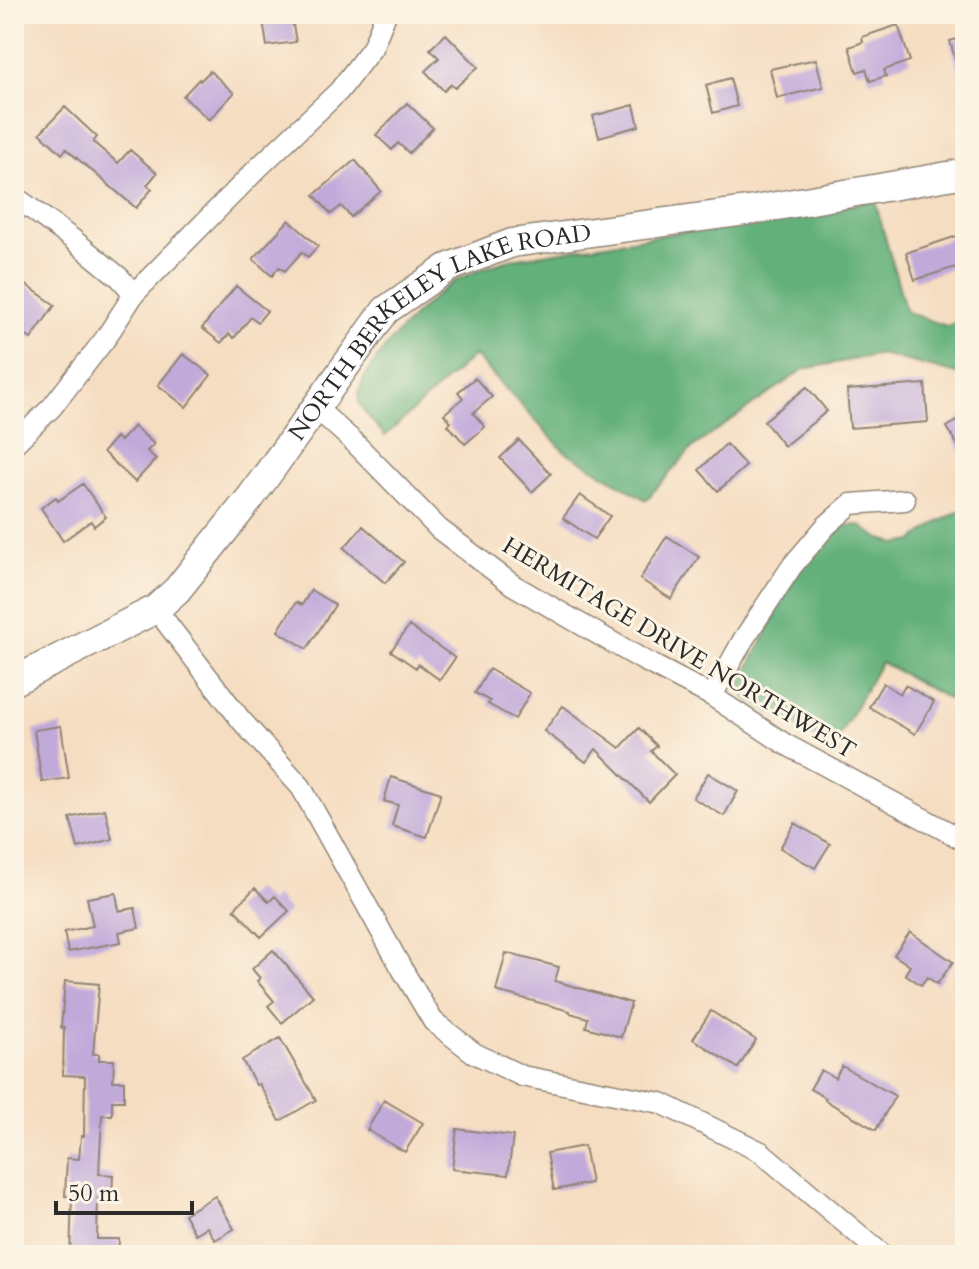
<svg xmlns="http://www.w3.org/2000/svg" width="979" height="1269" viewBox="0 0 979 1269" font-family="Cardo,serif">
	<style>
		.forest { fill: #64b07a; stroke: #486e52; stroke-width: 2 }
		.building { fill: #c1a9da }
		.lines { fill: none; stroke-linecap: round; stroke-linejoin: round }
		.street-casing { stroke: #908476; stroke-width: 23 }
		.secondary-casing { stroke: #908476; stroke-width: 31 }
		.street { stroke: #fff; stroke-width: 20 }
		.secondary { stroke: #fff; stroke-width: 28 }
		.labels { text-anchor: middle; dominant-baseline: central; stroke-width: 6; stroke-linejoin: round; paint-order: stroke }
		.street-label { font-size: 24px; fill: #2b2b2b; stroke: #fcf5e5 }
	</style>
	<rect width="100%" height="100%" fill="#fcf5e5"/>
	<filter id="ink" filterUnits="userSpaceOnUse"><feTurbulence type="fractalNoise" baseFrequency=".0125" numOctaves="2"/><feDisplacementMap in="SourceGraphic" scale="16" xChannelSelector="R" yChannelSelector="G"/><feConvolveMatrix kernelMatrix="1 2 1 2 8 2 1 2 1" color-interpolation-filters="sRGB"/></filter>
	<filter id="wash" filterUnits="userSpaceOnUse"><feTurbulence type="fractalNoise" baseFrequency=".006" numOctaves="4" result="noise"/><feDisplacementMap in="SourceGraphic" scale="32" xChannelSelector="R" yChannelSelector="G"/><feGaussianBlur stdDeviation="1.8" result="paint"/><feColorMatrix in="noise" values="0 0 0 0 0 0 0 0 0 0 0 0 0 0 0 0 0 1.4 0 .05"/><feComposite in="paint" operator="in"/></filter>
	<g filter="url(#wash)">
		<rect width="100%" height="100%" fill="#f5ddc1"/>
		<path class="forest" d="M875,201L906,312L946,326L965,320V376L881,354L804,369L693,447L646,500L563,450L474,355L385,436C379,428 361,411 359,401C351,374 434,291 459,279C475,271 494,265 512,259Z
			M965,508V708L881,662L833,747L746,698L741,682L794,580L819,547L845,526L859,525L879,538L897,544L913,541L935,524Z"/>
		<g id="blocks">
			<path class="building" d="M262,14H291L296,42L267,46Z
				M898,25L910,61L884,70L886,76L870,81L866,69L857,72L849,47L863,42L862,37Z
				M446,34L478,67L455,88L451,84L444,91L425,71L439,58L430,49Z
				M965,37V80H961L950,41Z
				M816,59L823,87L777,98L770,69Z
				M210,71L234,93L209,120L183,96L199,79L200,81Z
				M730,78L737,106L713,113L706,85Z
				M407,103L433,128L409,153L398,143L392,150L376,135Z
				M634,105L639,126L599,137L593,116Z
				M65,107L97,137L93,142L118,163L130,150L157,173L147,185L152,189L136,208L66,149L62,154L40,133Z
				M355,160L381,191L351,217L341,206L331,214L314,195Z
				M289,220L318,246L308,257L302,252L285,271L279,267L272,276L253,259Z
				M960,235L965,250V264L915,280L906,253Z
				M22,282L55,305L31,339L14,327V292Z
				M236,286L267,311L258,322L251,317L234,338L229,334L221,343L202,328Z
				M183,354L211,375L186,407L158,385Z
				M475,378L492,397L473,413L485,427L465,444L448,425L451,422L444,414L463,398L458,392Z
				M925,384L928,422L850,428L847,390Z
				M807,387L827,411L784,446L764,421Z
				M965,416V458L947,427Z
				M134,426L154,444L147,451L156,459L135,482L103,452L116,437L120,441Z
				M519,440L551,474L532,492L500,458Z
				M726,444L746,466L718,491L699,470Z
				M83,484L106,517L94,526L91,521L63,541L41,508L56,497L58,501Z
				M580,495L610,516L594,539L563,518Z
				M363,526L404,562L385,583L344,548Z
				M667,536L699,557L671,599L640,579Z
				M311,590L335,605L307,649L278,631L296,602L302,605Z
				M409,626L455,658L440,680L418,664L416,668L391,651Z
				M489,669L530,693L515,719L488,704L490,701L475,693Z
				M883,683L900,694L905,685L934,702L915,734L869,707Z
				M563,706L620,748L639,728L657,746L651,751L675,775L649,802L596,749L586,762L544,731Z
				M61,726L69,778L42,782L34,730Z
				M708,773L738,791L724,816L693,798Z
				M391,777L441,793L427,837L392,826L398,805L384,801Z
				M105,809L112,839L78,848L70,818Z
				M795,823L830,844L815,868L780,848Z
				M255,888L269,902L275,896L289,911L261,937L234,909Z
				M116,893L119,911L135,908L139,928L119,932L121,942L68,952L64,932L93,926L87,898Z
				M910,932L953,962L937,984L927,977L921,985L905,974L910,966L894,955Z
				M273,950L313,996L282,1023L268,1006L274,1001L257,981L260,978L252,969Z
				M506,953L559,967L555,981L631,1003L621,1037L586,1027L588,1018L570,1013V1011L496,991Z
				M65,981L99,984L93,1054H99V1060H114L113,1081H124V1101H112V1115H102L99,1174L113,1175L112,1199L98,1198L97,1239H119L118,1255H70L72,1197L65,1196L67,1158L79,1159L81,1136H84L85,1076L63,1075L64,1028H61Z
				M711,1011L756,1040L738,1068L693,1039Z
				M280,1038L316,1100L280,1121L259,1084L256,1085L242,1060Z
				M842,1066L895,1096L876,1130L825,1100L826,1098L810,1089L821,1070L835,1078Z
				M384,1100L423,1123L405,1152L367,1130Z
				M457,1129L513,1136L508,1175L452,1169Z
				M584,1146L591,1183L554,1190L547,1153Z
				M215,1196L234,1229L215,1240L207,1227L195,1234L184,1214Z"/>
		</g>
	</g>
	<g filter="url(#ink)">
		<use href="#blocks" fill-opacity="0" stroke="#908476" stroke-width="2"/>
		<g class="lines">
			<defs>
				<path id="street" d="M14,196L71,238L120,278L134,294
					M316,408L353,441L439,529L513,585L643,660L712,696L785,744L965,841
					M14,444L52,407L105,339L134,294L259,167L339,91L372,48L386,14
					M156,609L241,720L301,787L402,969L433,1021L474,1053L522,1076L661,1103L761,1152L883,1255
					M712,696L743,640L792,566L826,526L851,504L905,500"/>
				<g id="secondary">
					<path id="s1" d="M14,681L156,609L177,590L251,497L386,310L447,268L512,243L754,210L965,173"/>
				</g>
			</defs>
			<use href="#street" class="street-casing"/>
			<use href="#secondary" class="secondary-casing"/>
			<use href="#street" class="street"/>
			<use href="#secondary" class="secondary"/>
		</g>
	</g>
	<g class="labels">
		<g class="street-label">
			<text stroke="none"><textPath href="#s1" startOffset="570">NORTH BERKELEY LAKE ROAD</textPath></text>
			<text transform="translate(679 648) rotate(31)">HERMITAGE DRIVE NORTHWEST</text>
		</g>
	</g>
	<rect width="979" height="1269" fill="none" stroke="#fcf5e5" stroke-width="48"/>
	<path d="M56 1201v12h136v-12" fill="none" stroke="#2b2b2b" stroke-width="4"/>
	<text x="68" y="1201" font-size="24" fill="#2b2b2b" stroke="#fcf5e5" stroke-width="6" paint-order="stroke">50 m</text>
</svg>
